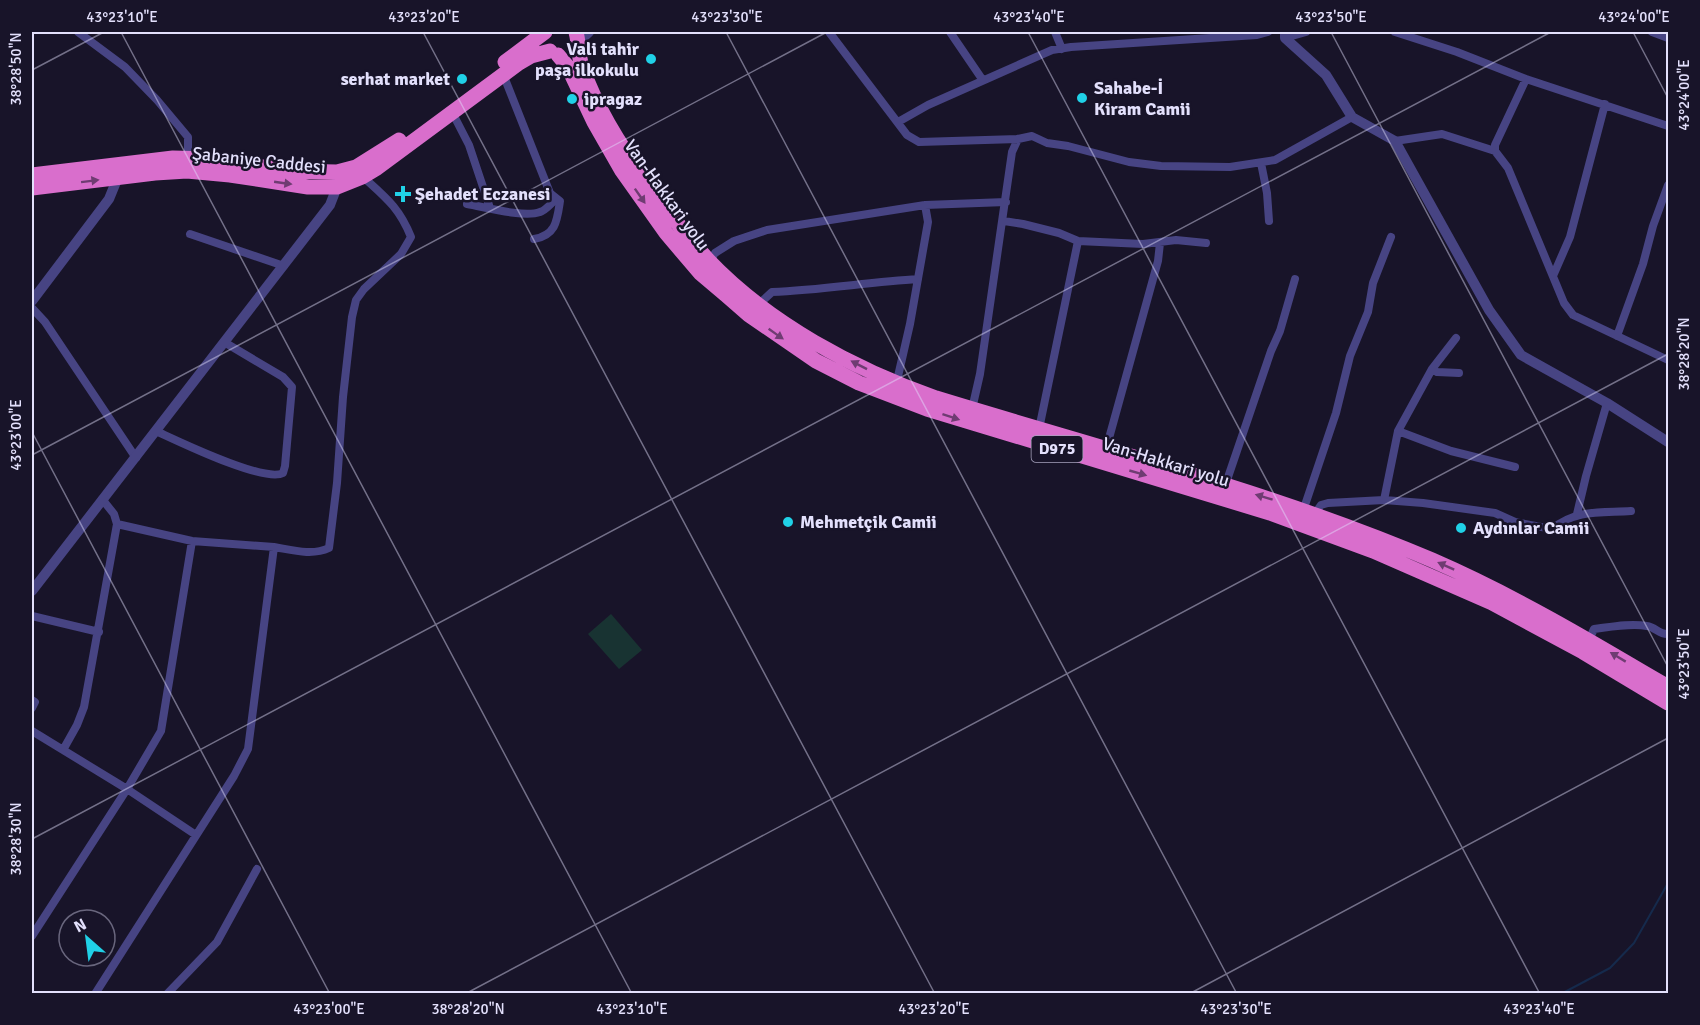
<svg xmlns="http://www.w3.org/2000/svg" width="1700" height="1025" viewBox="0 0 1700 1025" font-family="Signika,sans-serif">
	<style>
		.grass { fill: #183332 }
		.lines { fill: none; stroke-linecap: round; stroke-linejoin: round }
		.stream { stroke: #152a4c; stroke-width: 2 }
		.minor { stroke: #474483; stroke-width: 8 }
		.tertiary { stroke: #474483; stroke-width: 10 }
		.trunk { stroke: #d96ecc; stroke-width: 15 }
		.oneway { fill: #6f3c72 }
		.ticks { fill: none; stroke: #e3e0fc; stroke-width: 1.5; stroke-opacity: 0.45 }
		.poi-dot { fill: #20d1e7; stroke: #181429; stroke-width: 2 }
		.labels { text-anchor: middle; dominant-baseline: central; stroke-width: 5; stroke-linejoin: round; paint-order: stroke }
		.shield { fill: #181429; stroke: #a6a3bd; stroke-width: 1.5 }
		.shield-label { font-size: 16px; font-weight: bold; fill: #e3e0fc }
		.poi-label { font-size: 18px; font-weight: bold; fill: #e3e0fc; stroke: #181429; text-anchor: start }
		.street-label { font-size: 18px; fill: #e3e0fc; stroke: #181429 }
		.neatline { fill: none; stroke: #e3e0fc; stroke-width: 2 }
		.ticks-label { font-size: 15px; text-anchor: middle; fill: #e3e0fc }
	</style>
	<rect width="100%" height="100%" fill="#181429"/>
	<path class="grass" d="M611,614L642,650L619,669L588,634Z"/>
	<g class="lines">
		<path class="stream" d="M1561,994L1610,968L1634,943L1668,883"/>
		<path class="minor" d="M78,32L125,67L157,100L188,137V159
			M829,32L907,135L919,142L1018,139L1032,136L1047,143L1068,146L1129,162L1161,166L1230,167L1275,160L1352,117
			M950,32L982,79
			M1055,32L1062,49
			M1395,32L1457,52L1526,79L1668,126
			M1652,32L1668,38
			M1285,38L1306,32
			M452,112L469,145L490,208
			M898,122L928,105L1052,50L1071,47L1257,35L1268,32
			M1395,141L1442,134L1495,151L1508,168L1564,303L1573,315L1668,360
			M1495,151V145L1526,79
			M1261,163L1267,193L1269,221
			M467,204C485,207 524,218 540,212C544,211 549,206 552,203L550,193L503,74
			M1004,221L1023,224L1059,233L1078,241L1143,244L1176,240L1206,243
			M190,234L284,266
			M534,239C556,235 557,221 560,201L550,193
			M710,261L715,253L734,241L767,230L925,205L1006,202
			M1553,276L1570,237L1605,104
			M759,304L772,292C821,290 869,282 918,279
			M32,308L45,322L136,458
			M1617,336L1643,264L1653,226L1668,185
			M1432,369L1437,372L1459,373
			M896,385L910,324L928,222L925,205
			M972,409L980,374L1012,152L1018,139
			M1039,429L1078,241
			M156,431C178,441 264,483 283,473L285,466L292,387L283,377L224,342
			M1398,431L1451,451L1515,467
			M1106,449L1158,261L1160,243
			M1225,486L1271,351L1280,331L1295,279
			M1384,500L1398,431L1432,369L1456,338
			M1303,511L1336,413L1350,356L1368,312L1373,283L1391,237
			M1577,514L1586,476L1607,403
			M1314,515L1321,505L1328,503L1384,500L1423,503L1495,513L1515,522L1552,529C1576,509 1601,513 1631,511
			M274,547C292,550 312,556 329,548L337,483L343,397L352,317L356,300L364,289L401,254L411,237C399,207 385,197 362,176
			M32,616L99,632
			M1589,640L1594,629C1610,627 1630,623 1647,626C1655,627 1660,635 1668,634
			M32,700L35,702L32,708
			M32,731L127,789L196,835
			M63,750L77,725L84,707L117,524
			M32,936L127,789L161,731L192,541
			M95,994L234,776L248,749L274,547L192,541L117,524L114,514L102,499
			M167,994L217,942L257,869"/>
		<path class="tertiary" d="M1285,32V38L1326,75L1352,117L1395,141L1489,310L1521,355L1607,403L1668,442
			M576,44L589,32
			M32,301L109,199L118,177
			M32,591L330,205L337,187V181"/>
		<path class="trunk" d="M576,32C579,43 578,54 582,67C597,110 622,149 649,185C667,211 687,236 708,260C769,324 854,369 936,398C1102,449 1272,492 1432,560C1515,596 1592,642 1668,687
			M558,55L568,67L594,122L622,171L666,233L700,273L726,295L749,315L816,361L859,383L927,409L1270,513L1373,551L1492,603L1583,652L1668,703
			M505,62L545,32
			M32,175L173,158L212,159L288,171L337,172L356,167L399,140
			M32,188L155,173L187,171L230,175L308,187H337L362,177L377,168L519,63L531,56L550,51"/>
	</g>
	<defs><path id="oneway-solid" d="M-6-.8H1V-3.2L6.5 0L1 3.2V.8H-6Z" transform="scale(1.5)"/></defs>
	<g class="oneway">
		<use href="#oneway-solid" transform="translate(90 181) rotate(-7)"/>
		<use href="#oneway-solid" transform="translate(283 183) rotate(8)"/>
		<use href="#oneway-solid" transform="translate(640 196) rotate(55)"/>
		<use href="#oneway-solid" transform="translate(776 334) rotate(35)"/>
		<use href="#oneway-solid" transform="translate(859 365) rotate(-153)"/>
		<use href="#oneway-solid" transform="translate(951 417) rotate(18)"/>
		<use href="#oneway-solid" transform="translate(1138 473) rotate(16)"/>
		<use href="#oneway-solid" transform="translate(1264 497) rotate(-163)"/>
		<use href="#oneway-solid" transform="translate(1446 566) rotate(-156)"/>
		<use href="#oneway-solid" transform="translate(1618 657) rotate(-149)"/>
	</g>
	<path class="ticks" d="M121,32L632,994M423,32L935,994M726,32L1237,994M1028,32L1540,994M1331,32L1668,667M1633,32L1668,98M32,70L104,32M32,432L330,994M32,455L827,32M32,839L1551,32M465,994L1668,354M1189,994L1668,738"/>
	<g class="poi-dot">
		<circle cx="651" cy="59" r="6"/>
		<circle cx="462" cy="79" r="6"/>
		<circle cx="1082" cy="98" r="6"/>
		<circle cx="572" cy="99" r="6"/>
		<path d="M400 185h6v6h6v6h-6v6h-6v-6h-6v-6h6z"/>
		<circle cx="788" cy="522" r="6"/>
		<circle cx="1461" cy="528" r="6"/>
	</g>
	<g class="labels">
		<rect class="shield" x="1031.5" y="436" width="51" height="26" rx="4.5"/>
		<g class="shield-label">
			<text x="1057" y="449">D975</text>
		</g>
		<g class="poi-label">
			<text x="639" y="49" text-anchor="end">Vali tahir<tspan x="639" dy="21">paşa ilkokulu</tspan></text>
			<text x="450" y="79" text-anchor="end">serhat market</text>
			<text x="1094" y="88">Sahabe-İ<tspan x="1094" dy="21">Kiram Camii</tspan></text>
			<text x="584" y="99">ipragaz</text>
			<text x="415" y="194">Şehadet Eczanesi</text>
			<text x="800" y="522">Mehmetçik Camii</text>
			<text x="1473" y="528">Aydınlar Camii</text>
		</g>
		<g class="street-label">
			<text transform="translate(259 160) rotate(6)">Şabaniye Caddesi</text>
			<text transform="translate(667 195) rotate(54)">Van-Hakkari yolu</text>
			<text transform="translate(1166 462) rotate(17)">Van-Hakkari yolu</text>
		</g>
	</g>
	<rect width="1700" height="1025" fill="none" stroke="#181429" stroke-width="66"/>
	<g transform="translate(87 938) rotate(332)"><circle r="28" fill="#181429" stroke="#69667d" stroke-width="1.5"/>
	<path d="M0-4.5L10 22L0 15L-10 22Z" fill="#20d1e7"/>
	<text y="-9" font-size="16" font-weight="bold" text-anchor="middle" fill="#e3e0fc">N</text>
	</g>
	<rect x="33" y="33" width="1634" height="959" class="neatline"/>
	<g class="ticks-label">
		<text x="122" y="22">43°23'10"E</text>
		<text x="424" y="22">43°23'20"E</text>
		<text x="727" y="22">43°23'30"E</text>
		<text x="1029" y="22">43°23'40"E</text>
		<text x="1331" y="22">43°23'50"E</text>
		<text x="1634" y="22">43°24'00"E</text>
		<text transform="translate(16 69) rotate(-90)" y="5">38°28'50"N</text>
		<text transform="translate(1684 95) rotate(-90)" y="5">43°24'00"E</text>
		<text transform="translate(1684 354) rotate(-90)" y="5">38°28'20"N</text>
		<text transform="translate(16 435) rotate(-90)" y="5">43°23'00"E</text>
		<text transform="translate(1684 664) rotate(-90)" y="5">43°23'50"E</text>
		<text transform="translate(16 839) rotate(-90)" y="5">38°28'30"N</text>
		<text x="329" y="1014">43°23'00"E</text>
		<text x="468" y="1014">38°28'20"N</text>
		<text x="632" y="1014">43°23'10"E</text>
		<text x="934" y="1014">43°23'20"E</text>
		<text x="1236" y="1014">43°23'30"E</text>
		<text x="1539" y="1014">43°23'40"E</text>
	</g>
</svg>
